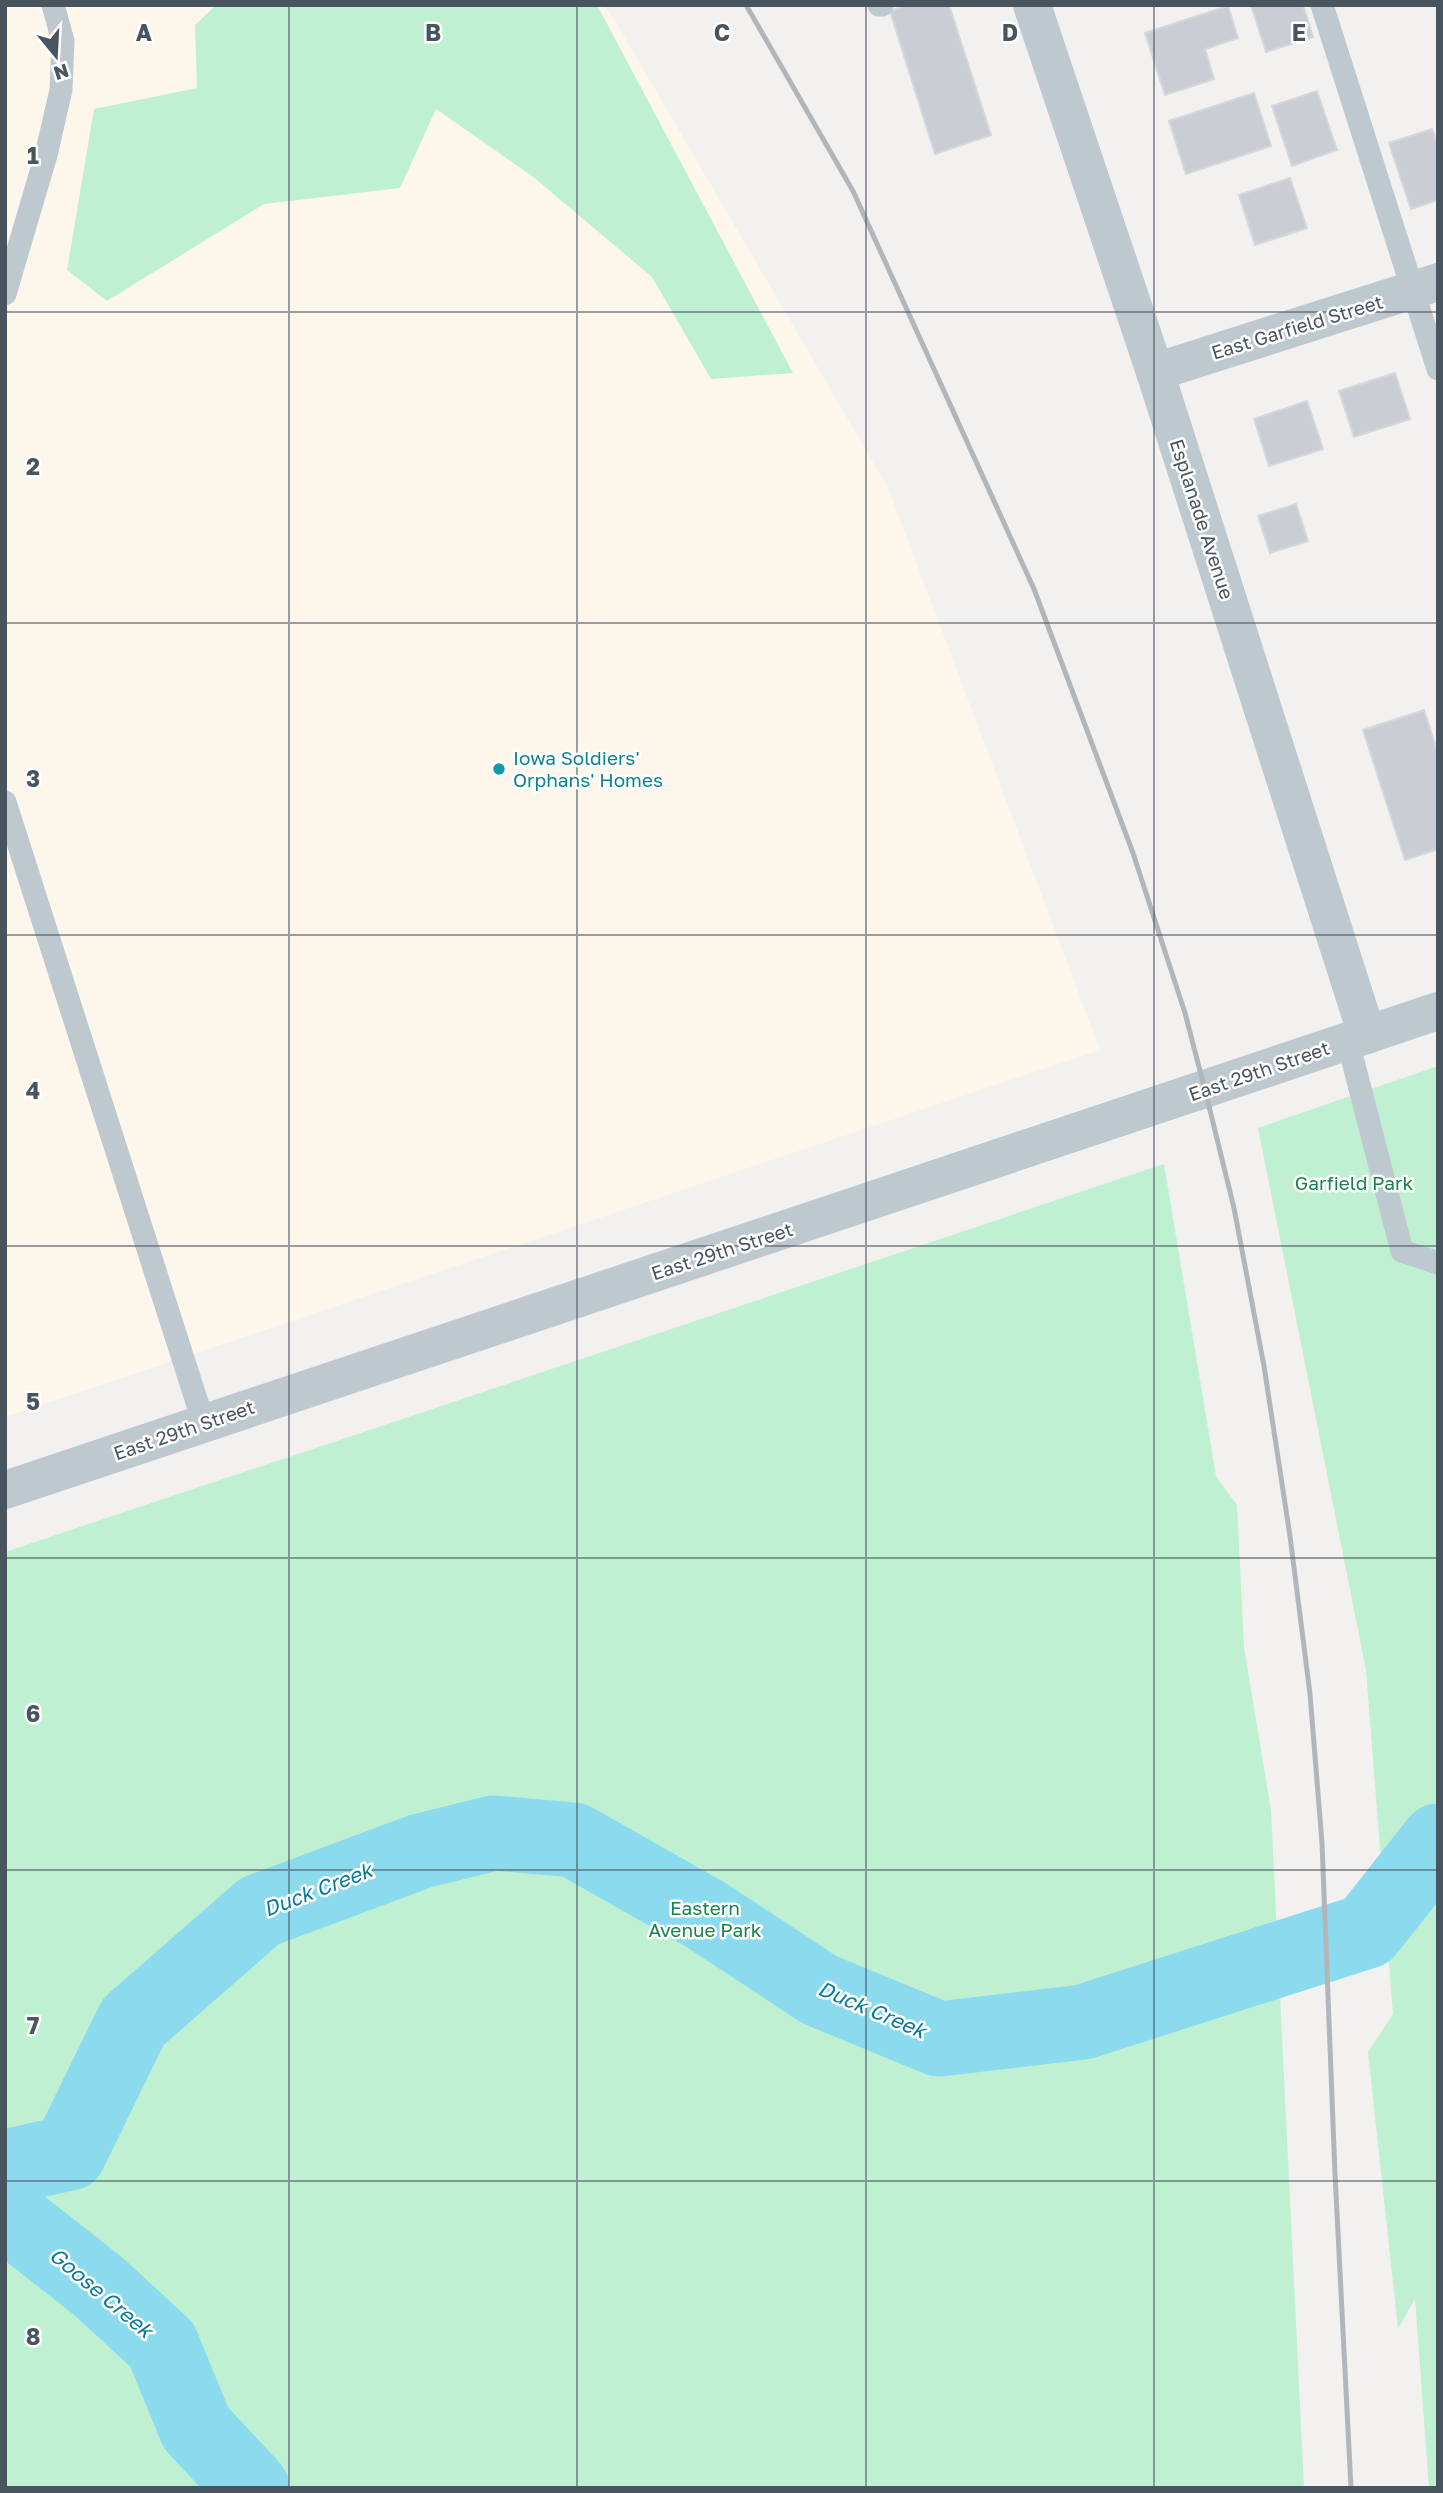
<svg xmlns="http://www.w3.org/2000/svg" width="1443" height="2493" viewBox="0 0 1443 2493" font-family="'Golos Text',sans-serif">
  <rect width="100%" height="100%" fill="#f3f0f0"/>
  <path fill="#fdf7eb" d="M5 5H603L615 21 888 488 1100 1050 5 1417Z"/>
  <g fill="#bff0d2">
    <path d="M216 5H597L793 373 711 379 652 277 532 176 436 109 400 188 264 204 107 301 67 270 94 109 197 88 195 25Z"/>
    <path d="M1438 1066V2488H1429L1415 2299 1398 2329 1368 2052 1393 2014 1366 1670 1258 1128Z"/>
    <path d="M1164 1164 1216 1476 1237 1505 1244 1647 1271 1810 1304 2488H5V1552Z"/>
  </g>
  <g fill="none" stroke-linecap="round" stroke-linejoin="round">
    <g stroke="#8bdaee" stroke-width="75">
      <path d="M5 2167 69 2153 133 2022 260 1911 421 1851 494 1833 574 1840 706 1915 820 1990 939 2039 1083 2022 1367 1931 1438 1841"/>
      <path d="M5 2213 98 2286 162 2345 196 2428 252 2488"/>
    </g>
  </g>
  <g fill="#cacdd3" stroke="#d4d7dc" stroke-width="2">
    <path d="M908 5H949L991 135 935 154 890 11Z"/>
    <path d="M1251 5H1303L1313 37 1266 52Z"/>
    <path d="M1228 6 1238 38 1205 49 1214 79 1165 95 1145 33Z"/>
    <path d="M1317 91 1337 150 1292 166 1272 106Z"/>
    <path d="M1254 93 1271 146 1186 174 1169 121Z"/>
    <path d="M1432 129 1438 146V200L1411 209 1389 143Z"/>
    <path d="M1290 178 1307 228 1255 245 1239 195Z"/>
    <path d="M1395 373 1410 419 1354 437 1339 391Z"/>
    <path d="M1307 401 1323 449 1269 466 1254 419Z"/>
    <path d="M1296 504 1308 541 1270 553 1258 516Z"/>
    <path d="M1424 710 1438 753V849L1405 860 1363 730Z"/>
  </g>
  <g fill="none" stroke-linecap="round" stroke-linejoin="round">
    <g stroke="#bec8cf" stroke-width="23">
      <path d="M879 5H882"/>
      <path d="M1322 5 1438 369"/>
      <path d="M5 294 46 155 61 90 63 41 53 5"/>
      <path d="M5 802 204 1424"/>
      <path d="M1348 1042 1402 1251 1438 1263"/>
    </g>
    <g stroke="#bec8cf" stroke-width="38">
      <path d="M1032 5 1155 372 1367 1035"/>
      <path d="M1155 372 1438 282"/>
    </g>
    <path stroke="#bec8cf" stroke-width="38" d="M5 1490 1438 1011"/>
    <path stroke="#b2b6bb" stroke-width="5" d="M746 5 853 191 1034 589 1133 853 1185 1013 1205 1090 1234 1208 1264 1366 1290 1536 1310 1694 1322 1843 1335 2174 1351 2488"/>
  </g>
  <path fill="none" stroke="#48545e" stroke-width="2" stroke-opacity="0.55" d="M289 5V2488M577 5V2488M866 5V2488M1154 5V2488M5 312H1438M5 623H1438M5 935H1438M5 1246H1438M5 1558H1438M5 1870H1438M5 2181H1438"/>
  <circle fill="#0f9aa8" stroke="#fff" stroke-width="2.5" cx="499" cy="769" r="7"/>
  <g text-anchor="middle" stroke-width="5" stroke-linejoin="round" paint-order="stroke">
    <g font-size="19" fill="#48545e" stroke="#fff">
      <text transform="translate(1297 327) rotate(-17)" y="7">East Garfield Street</text>
      <text transform="translate(1202 519) rotate(72)" y="7">Esplanade Avenue</text>
      <text transform="translate(1259 1071) rotate(-19)" y="7">East 29th Street</text>
      <text transform="translate(722 1251) rotate(-18)" y="7">East 29th Street</text>
      <text transform="translate(184 1430) rotate(-19)" y="7">East 29th Street</text>
    </g>
    <g font-size="19" fill="#0d838f" stroke="#fff" text-anchor="start">
      <text x="513" y="765">Iowa Soldiers'<tspan x="513" dy="22">Orphans' Homes</tspan></text>
    </g>
    <g font-size="19" fill="#16834b" stroke="#fff">
      <text x="1354" y="1190">Garfield Park</text>
      <text x="705" y="1915">Eastern<tspan x="705" dy="22">Avenue Park</tspan></text>
    </g>
    <g font-size="21" font-style="italic" fill="#0b7b98" stroke="#fff">
      <text transform="translate(318 1890) rotate(-21)" y="7">Duck Creek</text>
      <text transform="translate(872 2010) rotate(23)" y="7">Duck Creek</text>
      <text transform="translate(101 2293) rotate(40)" y="7">Goose Creek</text>
    </g>
  </g>
  <g font-size="23" text-anchor="middle" font-weight="bold" fill="#48545e" stroke="#fff" stroke-width="5" stroke-linejoin="round" paint-order="stroke">
    <text x="144" y="41">A</text>
    <text x="433" y="41">B</text>
    <text x="722" y="41">C</text>
    <text x="1010" y="41">D</text>
    <text x="1299" y="41">E</text>
    <text x="33" y="164">1</text>
    <text x="33" y="475">2</text>
    <text x="33" y="787">3</text>
    <text x="33" y="1099">4</text>
    <text x="33" y="1410">5</text>
    <text x="33" y="1722">6</text>
    <text x="33" y="2034">7</text>
    <text x="33" y="2345">8</text>
  </g>
  <rect width="1443" height="2493" fill="none" stroke="#48545e" stroke-width="14"/>
  <g transform="translate(56 56) rotate(162)" stroke="#ffffff" stroke-width="5" paint-order="stroke">
  <path d="M0-5L12 26L0 18L-12 26Z" fill="#48545e"/>
  <text y="-10" font-size="19" font-weight="bold" text-anchor="middle" fill="#48545e">N</text>
  </g>
</svg>
